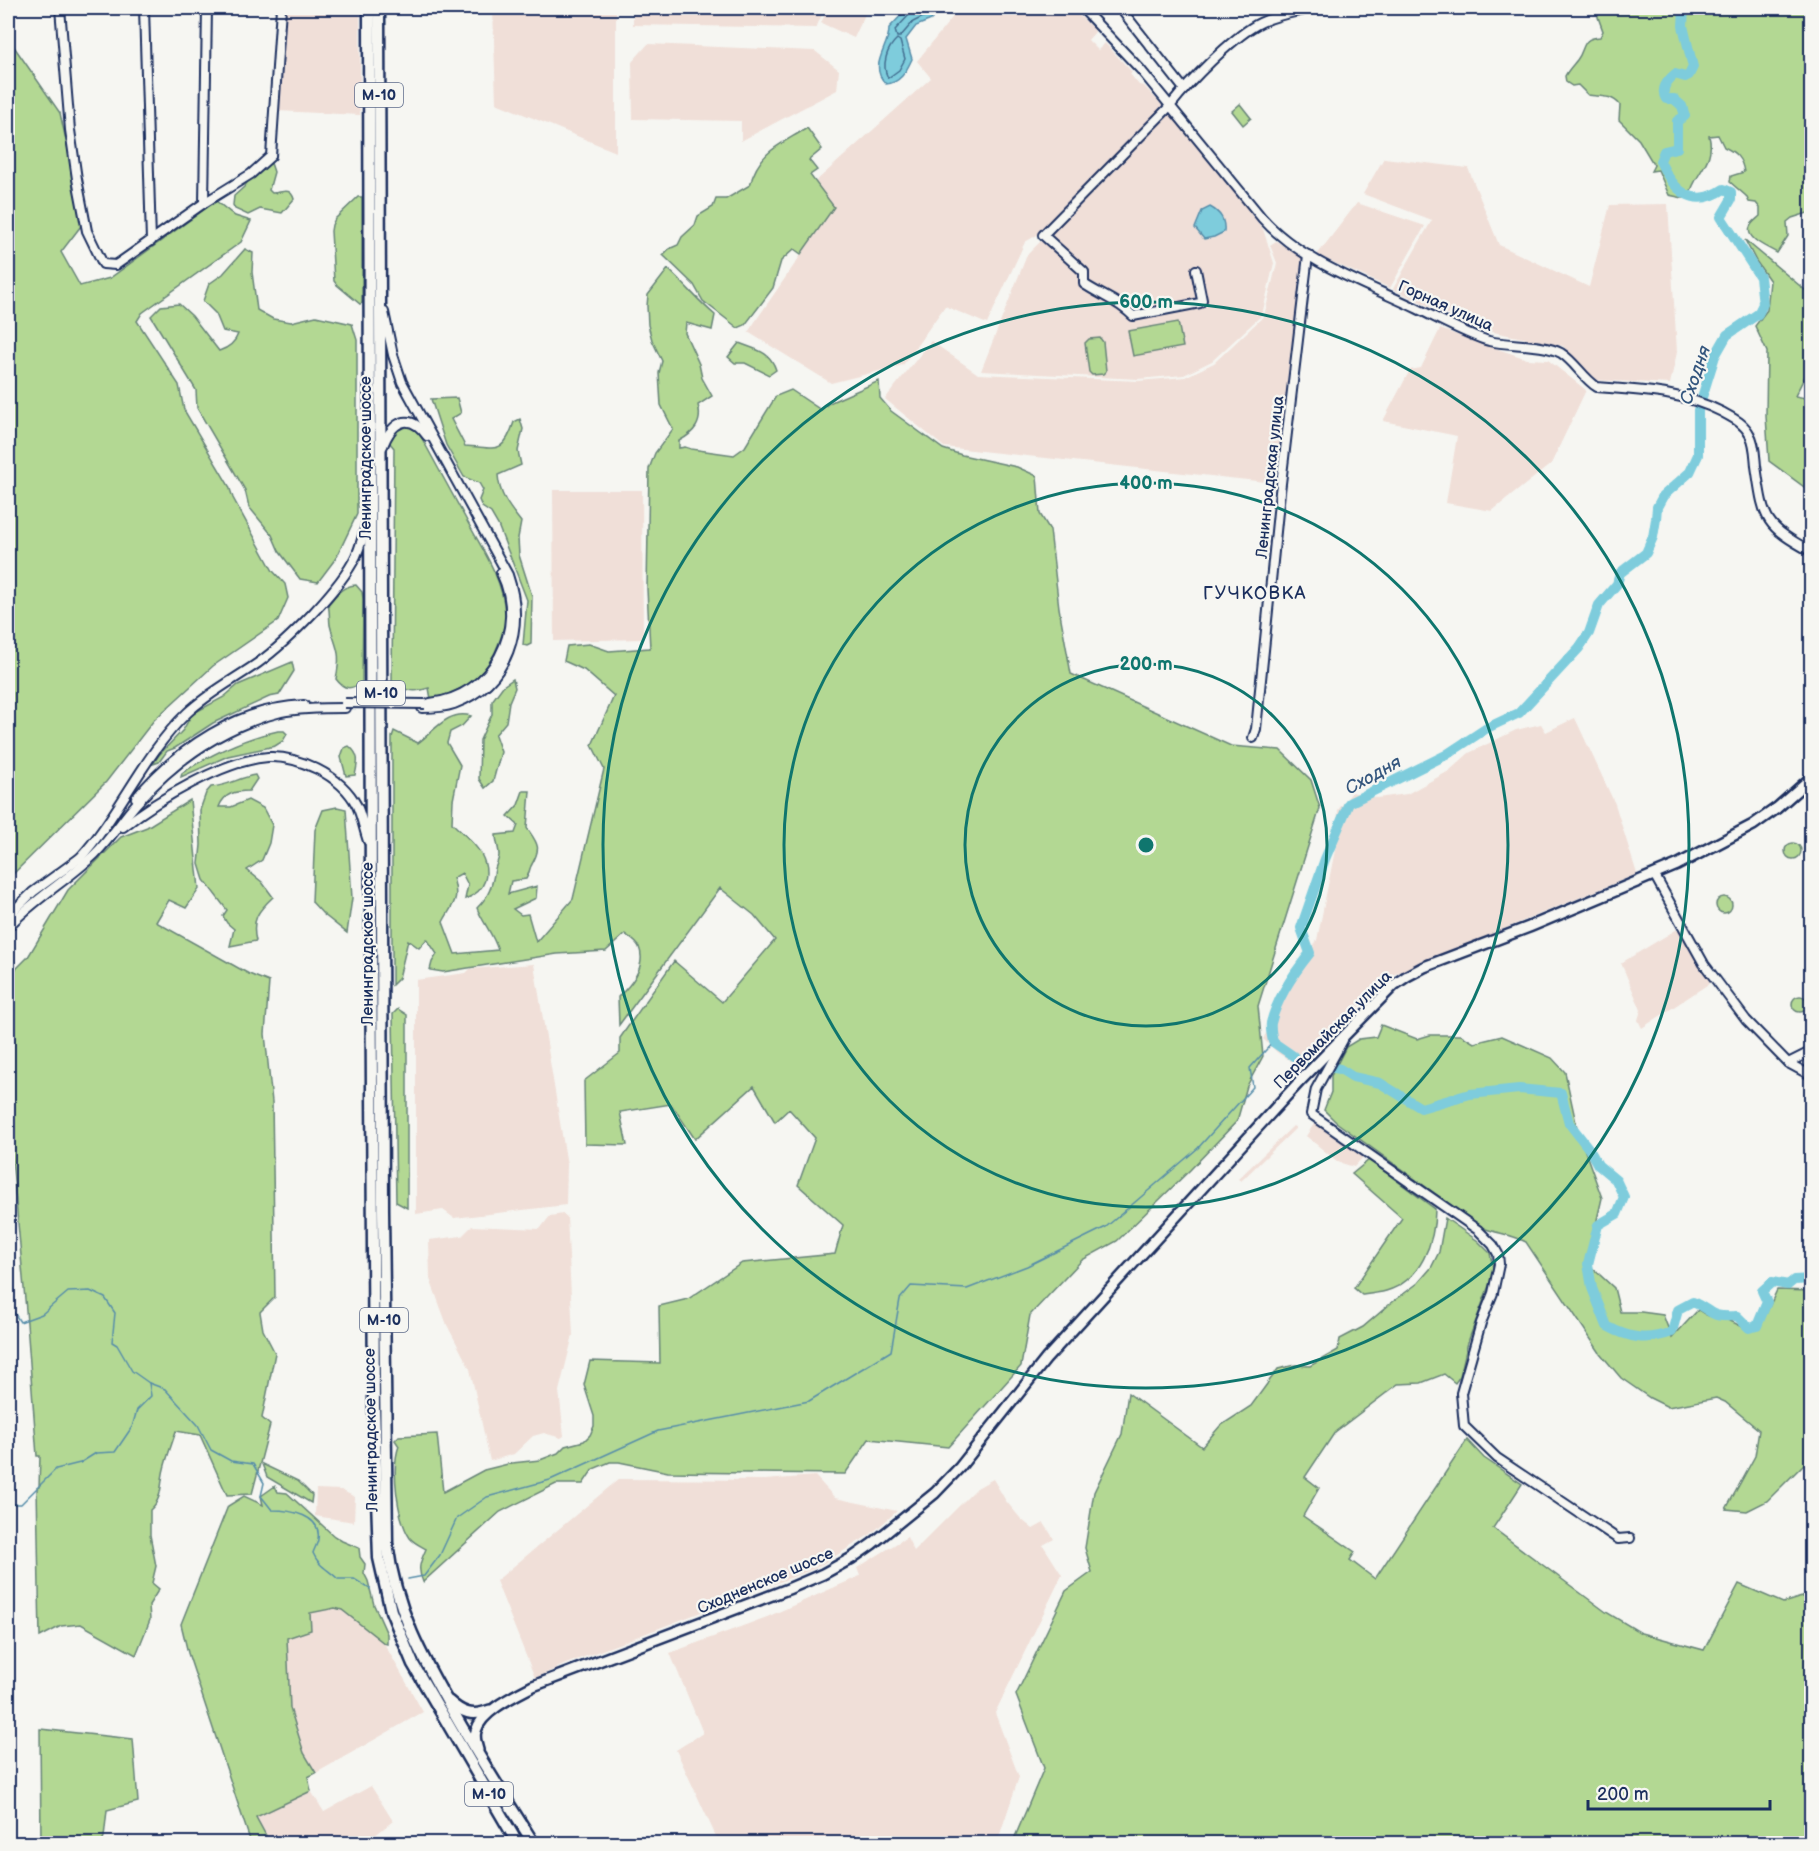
<svg xmlns="http://www.w3.org/2000/svg" width="1819" height="1851" viewBox="0 0 1819 1851" font-family="'Balsamiq Sans',sans-serif">
  <rect width="100%" height="100%" fill="#f6f6f2"/>
  <filter id="ink" filterUnits="userSpaceOnUse"><feTurbulence type="fractalNoise" baseFrequency=".0167" numOctaves="2"/><feDisplacementMap in="SourceGraphic" scale="12" xChannelSelector="R" yChannelSelector="G"/><feConvolveMatrix kernelMatrix="1 2 1 2 8 2 1 2 1" color-interpolation-filters="sRGB"/></filter>
  <g filter="url(#ink)">
    <g fill="#f0dfd8">
      <path d="M283 8H360V115L277 111Z"/>
      <path d="M493 8H616V152L496 103Z"/>
      <path d="M633 8H825L816 28 633 25Z"/>
      <path d="M828 8H868L854 38 821 23Z"/>
      <path d="M960 8H1071L1094 29 1095 32 1088 40 1098 50 1105 43 1132 72 1130 74 1139 85 1144 86 1163 106 1039 234 1025 242 987 324 945 306 903 365 831 383 748 332 834 207 815 182 931 78 917 61Z"/>
      <path d="M648 44 815 51 839 70 837 90 741 141V121L633 119 632 62Z"/>
      <path d="M1170 111 1263 229 1274 263 1262 315 1212 361 1184 375 1138 379 981 371 1027 255Z"/>
      <path d="M1384 158 1468 168 1499 245 1589 287 1610 205 1668 204 1677 352 1670 384 1595 380 1563 346 1478 329 1393 289 1432 220 1363 194Z"/>
      <path d="M1357 203 1425 226 1390 288 1317 255Z"/>
      <path d="M1276 241 1302 258 1275 483 944 447 885 399 931 341 978 374 1138 381 1185 377 1214 363 1264 316 1277 263 1270 245Z"/>
      <path d="M1440 329 1527 359 1548 360 1586 390 1551 464 1492 511 1446 503 1457 436 1383 421 1410 370 1421 368Z"/>
      <path d="M553 490H642L643 639 554 641Z"/>
      <path d="M1575 718 1615 804 1637 874 1385 978 1304 1069 1278 1053 1263 1039 1317 940 1336 845 1338 810 1352 792 1377 798 1407 794 1449 771 1469 753 1516 730 1541 724 1546 732Z"/>
      <path d="M1679 928 1713 981 1642 1028 1638 1020 1641 1010 1621 963Z"/>
      <path d="M534 964 567 1165 566 1205 454 1218 443 1210 416 1214V980L466 973 470 969Z"/>
      <path d="M1316 1121 1364 1156 1354 1167 1338 1162 1306 1136Z"/>
      <path d="M1293 1126 1296 1128 1241 1181 1238 1179Z"/>
      <path d="M563 1214 567 1217 573 1335 559 1391 564 1436 561 1438 544 1433 533 1436 514 1454 490 1461 470 1369 447 1325 430 1279 429 1240 462 1236 472 1226 540 1229 550 1216Z"/>
      <path d="M815 1476 835 1498 897 1511 871 1534 816 1568 566 1664 535 1678 496 1581 619 1479 765 1480Z"/>
      <path d="M993 1479 1006 1501 1021 1519 1033 1529 1044 1523 1054 1539 1043 1545 1062 1575 995 1713 1019 1777 997 1843H719L676 1750 703 1733 670 1653 767 1617 860 1576 857 1568 907 1537 914 1551 977 1488Z"/>
      <path d="M316 1489 341 1490 355 1497 354 1522 315 1516Z"/>
      <path d="M335 1608 342 1610 357 1621 384 1643 423 1712 316 1773 304 1753 290 1708 287 1638 311 1630 309 1613Z"/>
      <path d="M371 1786 393 1821 374 1836 378 1843 270 1844 256 1817 311 1791 324 1812Z"/>
    </g>
    <g fill="#b3d893" stroke="#678478" stroke-width="1.5">
      <path d="M1598 8H1811V212L1792 218 1787 222 1788 236 1777 253C1769 248 1745 239 1750 227 1751 223 1757 219 1760 216V208L1756 203 1749 202 1746 196 1730 182 1731 176 1744 172C1742 158 1735 152 1724 147L1718 135 1709 136C1716 162 1694 173 1689 197L1683 198 1669 195 1658 170 1651 171 1654 165 1639 140 1619 120 1620 105C1611 94 1600 97 1588 95L1578 85 1572 86 1566 82 1565 76C1568 70 1573 65 1577 60 1586 49 1580 38 1600 37L1603 31 1598 17Z"/>
      <path d="M8 38 60 113 84 222 61 252 80 286 110 278 216 201 235 216 251 221 241 242 142 313 137 321 179 385 184 410 229 486 233 498 273 571 285 584 288 598 278 621 213 666 154 720 106 782 8 879Z"/>
      <path d="M1240 104 1251 118 1243 125 1232 111Z"/>
      <path d="M807 128 822 149 809 160 817 170 810 175 834 207 801 254 794 249 781 261 773 288 745 325 738 328 703 301 694 285 663 255 669 249 678 245 682 237 695 225 698 216 713 207 716 199H726L750 185C759 151 780 145 807 128Z"/>
      <path d="M271 163 274 172 269 190 272 193C282 193 290 186 294 199L282 213 260 209 248 215 235 209 233 205 234 196 244 187 252 176Z"/>
      <path d="M358 197H362V303L360 304 337 285 334 281 331 231 332 225 335 219Z"/>
      <path d="M1745 240 1811 295V364L1795 396 1811 399V492L1769 461 1766 416 1767 352 1755 326 1767 310 1770 281 1756 261Z"/>
      <path d="M245 249 253 253 252 272 257 310 273 319 291 322 316 316 352 324 357 340V514L336 558 318 582 300 579 279 551 272 535 249 507 245 490 197 408 196 390 151 316 161 306 179 304 192 316 219 351C228 348 235 343 238 334L223 331 216 314 203 301 209 284 223 274Z"/>
      <path d="M668 269C685 284 698 301 715 315L712 330 686 323 685 333 699 364 702 378 712 396 698 405C703 423 694 433 679 441V448L685 447 691 449 734 455 745 447 776 396 791 390 821 410 829 403 879 381 880 398 891 411 943 449 962 455 1017 467 1037 476 1040 514 1050 530 1059 608 1071 674 1231 746 1280 750 1311 780 1320 808 1258 1006 1263 1056 1247 1086 1237 1121 1190 1170 1117 1241 1082 1260 1030 1315 1021 1366 948 1447 869 1439 845 1474 668 1472 619 1462H610L593 1469 583 1484H556L500 1512 423 1582C417 1569 420 1562 426 1549 421 1546 414 1543 410 1538 397 1519 391 1467 399 1446L395 1440 399 1436 437 1434 443 1492 484 1470 512 1463 540 1460 558 1453 565 1446 584 1441 590 1435 594 1426V1416L584 1385 590 1361 660 1363 659 1306 688 1299 742 1263 835 1254 843 1225 798 1185 815 1138 789 1109 775 1122 754 1086 695 1139 671 1104 620 1112 627 1145 585 1144 584 1081 620 1053V1038L674 961 722 1002 775 940 754 915 720 888 619 1025 618 997C631 985 647 966 639 947 637 942 630 938 625 934L606 951 557 954 443 972 430 970 432 962 437 954 427 939 419 948 408 940 399 978 392 985V737L394 731 418 743C434 731 449 709 471 716L462 726 450 732 447 743 460 765 453 800 452 823C461 832 475 843 481 854 491 873 486 892 465 899L468 885 462 873 453 878C460 901 453 903 443 922L455 954 498 950C493 934 483 923 477 908 490 895 492 886 495 869 496 865 499 859 499 855 499 848 496 842 496 835L515 833 518 825 508 816 518 805 523 791H530L527 828C538 844 542 847 531 866 529 870 529 875 526 879L511 881 508 894 537 886 536 898 513 909 521 915 528 914 536 942 573 899 604 769 592 745 614 696 584 670 564 661 567 646 589 644 609 651 650 648 647 589 649 469 655 453 673 429 661 405 659 373 662 361 652 340 648 325 647 306 648 295Z"/>
      <path d="M1178 322 1183 347 1133 356 1128 331Z"/>
      <path d="M1100 338 1103 342 1106 371 1103 374 1092 375 1089 372 1085 343 1089 339Z"/>
      <path d="M739 343C756 350 770 351 776 370L769 375 745 363H735L728 357Z"/>
      <path d="M457 398 461 413 451 419 465 446C494 447 503 457 514 422L520 419 523 429 518 451 521 465 498 475C499 494 509 507 521 522L518 538 519 555 532 596 531 644 527 646 523 645 527 600 498 525 491 513 482 507 479 500 483 490 479 483 464 477 446 445 431 399Z"/>
      <path d="M403 425 410 427 419 433C435 462 451 492 467 521 483 550 503 579 505 613 506 621 503 632 500 640 488 675 467 690 431 699L429 688C414 693 405 691 392 682L394 448 389 442 391 434Z"/>
      <path d="M356 585 362 592 363 599 362 682C351 690 344 690 336 679 342 650 336 650 330 625 329 618 330 611 328 605 337 594 342 586 356 585Z"/>
      <path d="M292 662 294 671 279 695 269 697 213 723 175 748 167 751 159 762 153 764 159 755 183 730 192 714 224 697 238 685Z"/>
      <path d="M513 679 515 688 509 702 506 722 495 735 501 752 493 781 485 788 479 779 480 740 492 714V701L503 686Z"/>
      <path d="M278 731H284L287 734 283 741 275 746 228 756 181 777 182 773C211 754 244 738 278 731Z"/>
      <path d="M349 746C360 755 358 762 355 775L346 776 341 757 344 748Z"/>
      <path d="M255 775 257 779 249 791C236 791 224 793 219 807H231L248 800 263 808 272 825 269 843 262 860 247 870 262 882 273 897C258 911 251 919 256 941L230 946 234 929 227 923 223 916 227 910 204 880 199 864 201 845 200 810 206 793 211 787C228 786 238 778 255 775Z"/>
      <path d="M190 800 199 889 186 908 169 900 156 922 249 974 269 982 265 1034 272 1102 275 1297 260 1312 263 1330 275 1353 262 1418 270 1425 252 1494 227 1495 200 1435 176 1431C172 1444 167 1456 164 1469 160 1484 163 1499 150 1510V1535L156 1566 152 1583 159 1589 149 1605 150 1620 136 1655 81 1624 61 1626 40 1637 37 1488 39 1487 40 1456H37L26 1310 8 1115V977L28 957 68 890 121 837 147 827Z"/>
      <path d="M337 807 346 809 352 898 347 933 323 914 312 902 315 830 323 810Z"/>
      <circle cx="1793" cy="851" r="8"/>
      <circle cx="1724" cy="905" r="8"/>
      <circle cx="1800" cy="1004" r="8"/>
      <path d="M398 1009 407 1015V1208L396 1202 393 1014Z"/>
      <path d="M1381 1025 1417 1039 1430 1035H1461L1474 1043 1502 1036 1552 1058 1565 1072 1578 1132 1602 1198 1587 1263 1614 1288 1620 1312H1641L1663 1315 1672 1338 1698 1310C1713 1320 1712 1316 1727 1320 1741 1324 1742 1332 1760 1327L1777 1290 1811 1291V1468L1805 1463 1767 1501 1747 1511 1726 1509 1755 1456 1759 1430 1725 1402 1716 1398 1668 1407 1650 1398 1621 1378 1600 1353 1526 1242C1510 1234 1499 1234 1483 1228L1336 1122 1324 1110 1331 1092V1076L1346 1047 1359 1039 1376 1037Z"/>
      <path d="M1369 1160 1435 1209C1435 1242 1421 1281 1386 1291 1379 1293 1370 1294 1362 1295L1354 1288 1402 1218 1352 1174Z"/>
      <path d="M1445 1218 1478 1241 1490 1253 1494 1272 1468 1342 1460 1376 1455 1383 1444 1374 1421 1383 1398 1384 1335 1432 1305 1477 1319 1488 1303 1516 1355 1552 1350 1560 1375 1579 1467 1440 1484 1458 1522 1484 1493 1528 1606 1612 1641 1633 1704 1650 1739 1584 1783 1603 1805 1596 1811 1584V1843L1012 1844 1044 1768 1016 1695 1066 1591 1092 1572 1085 1548 1094 1492 1122 1434 1128 1393 1202 1447 1220 1426 1251 1406 1278 1369 1295 1365 1310 1366 1338 1350 1340 1339 1363 1327 1390 1304 1418 1283 1431 1268 1439 1252Z"/>
      <path d="M262 1464 298 1481 312 1495 311 1503 267 1477Z"/>
      <path d="M275 1486 278 1492 287 1493 334 1536 342 1541 359 1548 360 1557 365 1564 364 1573 368 1581 374 1605 387 1634V1644L384 1643 342 1610 335 1608 310 1613 311 1630 287 1638 290 1708 304 1753 316 1773 308 1777 311 1791 256 1817 270 1843H251L188 1653 181 1624 228 1506 244 1496 263 1505 261 1496Z"/>
      <path d="M40 1729 133 1739 138 1802 107 1810 104 1837 101 1843H41Z"/>
    </g>
    <g fill="#7eccdc" stroke="#568daa" stroke-width="1.5">
      <path d="M908 8H942L931 20 916 26 906 39 912 59C906 72 900 83 886 84 867 65 890 47 889 28Z"/>
      <path d="M1210 207C1221 213 1225 220 1224 232L1214 237 1204 239 1195 228 1202 211Z"/>
    </g>
    <g fill="none" stroke-linecap="round" stroke-linejoin="round">
      <g stroke="#436e90" stroke-width="1.5">
        <path d="M912 8 911 13 895 30 897 37H900L913 22 927 15 934 8"/>
        <path d="M897 39 900 41 905 59 899 70 888 78C881 65 887 48 897 39Z"/>
      </g>
      <g stroke="#568daa" stroke-width="1.5">
        <path d="M8 1312 13 1311 20 1322 42 1314 68 1292 90 1291 105 1298 115 1313 112 1342 117 1345 132 1371 149 1383 165 1389 198 1425 211 1450 231 1461 253 1464 264 1483 261 1496 272 1510C290 1510 322 1515 318 1539 318 1543 314 1549 313 1553 319 1567 328 1569 338 1579H354L370 1589"/>
        <path d="M12 1504H21L56 1469 80 1463 96 1453 115 1452 132 1427 137 1410 151 1396 149 1383"/>
        <path d="M408 1579 424 1576 440 1555 457 1518 487 1497 550 1480 658 1431 809 1401 891 1351 900 1299 911 1286 967 1289 1027 1266 1106 1227 1198 1148 1253 1087 1250 1068 1273 1042"/>
      </g>
      <path stroke="#7eccdc" stroke-width="10" d="M1684 8 1683 26 1693 67 1689 75 1685 77 1675 74C1667 81 1660 89 1666 99H1674L1682 106 1685 116 1677 121V148L1664 151 1660 161C1673 190 1693 210 1724 189L1731 192V200L1721 217 1760 277 1763 304 1758 314 1727 335 1715 356 1698 410V455L1690 472 1663 496 1657 507 1656 519 1653 537 1646 553 1620 573 1617 584 1599 605 1589 633 1579 648 1519 713 1487 728 1446 755 1349 803 1325 859 1301 928 1310 953C1294 973 1277 998 1271 1023 1270 1029 1272 1036 1273 1042L1302 1062 1340 1069 1353 1077 1380 1083 1421 1108 1470 1094 1519 1089 1561 1093 1569 1123 1589 1149 1598 1165 1616 1180 1624 1197 1617 1214 1598 1225 1588 1264 1592 1288 1607 1326C1630 1339 1647 1341 1672 1332L1678 1310 1693 1302C1715 1312 1709 1318 1737 1316L1749 1328 1757 1326 1767 1302 1762 1291 1772 1282 1788 1285 1794 1280 1812 1279"/>
      <g stroke="#1b2f5e" stroke-width="12">
        <g id="minor">
          <path d="M60 8 70 130 77 179 87 231 103 264 116 265 204 203 207 8"/>
          <path d="M144 8 151 241"/>
          <path d="M1082 8 1140 69 1262 218C1301 262 1366 284 1418 309 1439 319 1468 335 1489 341 1510 346 1542 343 1561 353 1575 362 1583 378 1597 387 1641 390 1683 392 1722 412 1733 418 1744 423 1750 435 1755 443 1755 456 1756 466 1764 520 1763 525 1812 552"/>
          <path d="M1120 8 1184 89"/>
          <path d="M204 203 251 174 271 156 281 8"/>
          <path d="M1196 270 1202 300 1200 303 1133 316C1119 301 1100 295 1084 284V272L1043 235 1171 105C1190 81 1230 40 1256 25 1274 15 1296 12 1315 8"/>
          <path d="M384 312 393 355 402 382 508 575C526 628 509 683 454 704 443 708 432 708 422 708"/>
          <path d="M383 446C392 422 409 411 427 436"/>
          <path d="M430 703C493 697 528 628 501 573"/>
          <path d="M1253 738 1256 729 1280 492 1308 255"/>
          <path d="M136 798C178 748 238 708 304 705"/>
          <path d="M123 827C157 800 224 760 268 757 285 756 301 761 317 769 333 777 349 790 357 806 362 817 364 830 368 841"/>
          <path d="M79 859C120 815 143 755 187 713 208 693 235 679 258 663 287 642 341 588 356 556 361 545 364 533 367 521"/>
          <path d="M1655 876 1704 964 1746 1020 1788 1063 1812 1076"/>
          <path d="M8 916 33 892 81 857"/>
          <path d="M8 927C34 899 68 880 95 854 111 838 122 820 136 804 175 760 223 726 281 712 302 708 324 708 345 708"/>
          <path d="M1343 1040 1316 1089 1311 1114 1478 1230 1493 1245 1498 1254 1499 1264 1493 1293 1481 1323 1461 1393 1464 1426 1497 1458 1618 1539 1630 1538"/>
          <path d="M1788 1063 1812 1051"/>
        </g>
      </g>
      <g stroke="#1b2f5e" stroke-width="14">
        <g id="major">
          <path d="M449 1701C462 1713 472 1717 490 1710"/>
          <path d="M478 1750C476 1743 474 1737 476 1731 481 1711 516 1695 533 1686L788 1589 823 1574 852 1558 872 1544 935 1493 960 1467 1046 1359 1300 1081 1394 985 1407 976 1424 967 1529 927 1677 865 1753 825 1777 808 1812 777"/>
        </g>
      </g>
      <g stroke="#1b2f5e" stroke-width="15">
        <g id="highway">
          <path d="M369 8 371 929 374 1407 379 1558 391 1611 413 1664 518 1844"/>
          <path d="M379 8 383 1210 387 1543C395 1609 422 1658 455 1715 480 1759 507 1801 534 1844"/>
        </g>
      </g>
      <use href="#minor" stroke="#f6f6f2" stroke-width="8"/>
      <use href="#major" stroke="#f6f6f2" stroke-width="9"/>
      <use href="#highway" stroke="#f6f6f2" stroke-width="10"/>
      <g stroke="#1b2f5e" stroke-width="12" stroke-linecap="butt">
        <path id="minor-bridge" d="M345 703 425 704"/>
      </g>
      <use href="#minor-bridge" stroke="#f6f6f2" stroke-width="8"/>
    </g>
  </g>
  <g fill="none" stroke="#0f766e" stroke-width="3">
    <circle cx="1146" cy="845" r="181"/>
    <circle cx="1146" cy="845" r="362"/>
    <circle cx="1146" cy="845" r="543"/>
  </g>
  <g text-anchor="middle" stroke-width="4.5" stroke-linejoin="round" paint-order="stroke">
    <g fill="#f6f6f2" stroke="#5d6b8a" stroke-width="1.5">
      <rect x="355" y="83" width="48" height="24" rx="4.5"/>
      <rect x="357" y="681" width="48" height="24" rx="4.5"/>
      <rect x="360" y="1308" width="48" height="24" rx="4.5"/>
      <rect x="465" y="1782" width="48" height="24" rx="4.5"/>
    </g>
    <g font-size="15" font-weight="bold" fill="#1b2f5e">
      <text x="379" y="100">М-10</text>
      <text x="381" y="698">М-10</text>
      <text x="384" y="1325">М-10</text>
      <text x="489" y="1799">М-10</text>
    </g>
    <g font-size="16" fill="#1b2f5e" stroke="#f6f6f2">
      <text transform="translate(1446 305) rotate(24)" y="6">Горная улица</text>
      <text transform="translate(365 458) rotate(-90)" y="6">Ленинградское шоссе</text>
      <text transform="translate(1269 477) rotate(-84)" y="6">Ленинградская улица</text>
      <text transform="translate(367 944) rotate(-90)" y="6">Ленинградское шоссе</text>
      <text transform="translate(1332 1029) rotate(-45)" y="6">Первомайская улица</text>
      <text transform="translate(370 1430) rotate(-91)" y="6">Ленинградское шоссе</text>
      <text transform="translate(765 1580) rotate(-23)" y="6">Сходненское шоссе</text>
    </g>
    <g font-size="18" font-style="italic" fill="#34567e" stroke="#f6f6f2">
      <text transform="translate(1695 375) rotate(-71)" y="6">Сходня</text>
      <text transform="translate(1373 775) rotate(-29)" y="6">Сходня</text>
    </g>
    <g font-size="18" letter-spacing="1.5" fill="#1b2f5e" stroke="#f6f6f2">
      <text x="1255" y="599">ГУЧКОВКА</text>
    </g>
  </g>
  <circle cx="1146" cy="845" r="9" fill="#0f766e" stroke="#f6f6f2" stroke-width="3"/>
  <g font-size="18" text-anchor="middle" font-weight="bold" fill="#0f766e" stroke="#f6f6f2" stroke-width="4.5" stroke-linejoin="round" paint-order="stroke">
    <text x="1146" y="308">600 m</text>
    <text x="1146" y="489">400 m</text>
    <text x="1146" y="670">200 m</text>
  </g>
  <rect width="1819" height="1851" fill="none" stroke="#f6f6f2" stroke-width="30"/>
  <rect x="15" y="15" width="1789" height="1821" fill="none" stroke="#1b2f5e" stroke-width="2" filter="url(#ink)"/>
  <path d="M1588 1800v9h182v-9" fill="none" stroke="#1b2f5e" stroke-width="3"/>
  <text x="1597" y="1800" font-size="18" fill="#1b2f5e" stroke="#f6f6f2" stroke-width="4.5" paint-order="stroke">200 m</text>
</svg>
